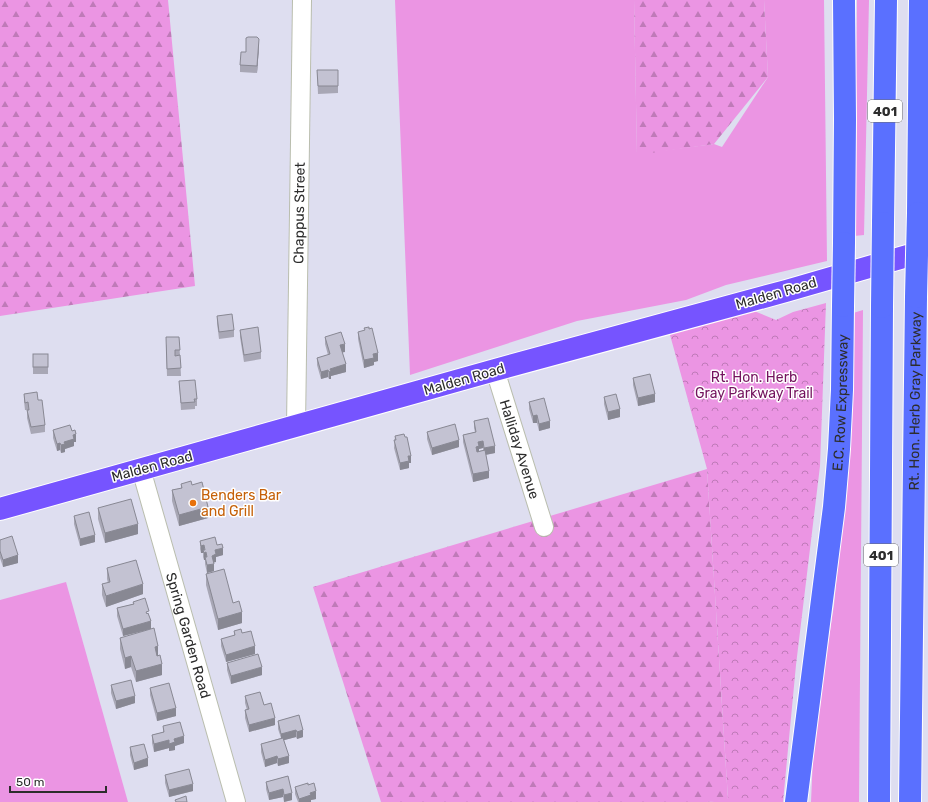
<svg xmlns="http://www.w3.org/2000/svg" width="928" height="802" viewBox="0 0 928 802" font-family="Rubik,sans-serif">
  <defs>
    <pattern id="forest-firs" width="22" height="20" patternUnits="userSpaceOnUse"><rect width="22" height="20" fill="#eb95e3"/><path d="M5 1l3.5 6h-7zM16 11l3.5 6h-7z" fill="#bf7ab8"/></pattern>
    <pattern id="park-crowns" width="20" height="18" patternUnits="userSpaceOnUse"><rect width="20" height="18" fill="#eb95e3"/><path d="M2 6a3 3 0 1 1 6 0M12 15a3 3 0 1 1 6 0" fill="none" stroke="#bf7ab8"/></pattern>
  </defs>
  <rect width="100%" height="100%" fill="#dedef0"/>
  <g fill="#eb95e3">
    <path d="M395 0H634L637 154 714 144 722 147 768 77 764 0H824L827 261 726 285 686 300 577 321 410 375Z"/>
    <path d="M857 0H869L864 235 854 236Z"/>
    <path d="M863 310 859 802H811L814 734 834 605 849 446 850 314Z"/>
    <path d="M66 582 128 802H0V600Z"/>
  </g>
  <g fill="url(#forest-firs)">
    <path d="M0 0H168L195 286 0 316Z"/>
    <path d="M634 0H764L768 77 714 144 637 155Z"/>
    <path d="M707 469 728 800 707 802H381L313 587Z"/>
  </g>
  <path fill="url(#park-crowns)" d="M826 303 820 466 796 665 783 802H707L728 799 707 469 667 324 737 304 776 320 793 312Z"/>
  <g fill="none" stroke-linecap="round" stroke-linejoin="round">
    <g stroke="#babeae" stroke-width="20">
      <g id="minor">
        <path id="s1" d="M495 370 544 527"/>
        <path id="s2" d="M296 426 302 0"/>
        <path id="s3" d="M141 469 236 802"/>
      </g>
    </g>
    <g stroke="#fff" stroke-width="24">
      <path id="major" d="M0 509 495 370 786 291 928 250"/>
    </g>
    <g stroke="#fff" stroke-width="24">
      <g id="highway">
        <path d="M918 213 920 0"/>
        <path d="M883 223 886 0"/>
        <path d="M844 243 845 119 844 0"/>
        <path id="s4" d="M796 802 834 507 839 449 842 390 843 306"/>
        <path d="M879 802 882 307"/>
        <path id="s5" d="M910 802 916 297"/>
      </g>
    </g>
    <use href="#minor" stroke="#fff" stroke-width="18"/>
    <use href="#major" stroke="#7654ff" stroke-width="22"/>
    <use href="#highway" stroke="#5a70ff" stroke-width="22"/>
    <g stroke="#fff" stroke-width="24" stroke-linecap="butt">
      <g id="highway-bridge">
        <path d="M916 297 918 213"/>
        <path d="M843 306 844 243"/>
        <path d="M882 307 883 223"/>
      </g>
    </g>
    <use href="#highway-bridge" stroke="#5a70ff" stroke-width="22"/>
  </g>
  <g fill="#a8a7b5" fill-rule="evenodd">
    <path d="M259 46 257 73 240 72V65L246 52Z"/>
    <path d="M317 70H338V93L318 94Z"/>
    <path d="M217 316 234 330V337L219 339 217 323Z"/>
    <path d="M240 330 261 352V359L244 362 240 337Z"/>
    <path d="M358 332 378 361 374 362V365L364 368 358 339Z"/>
    <path d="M179 337 181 376H167L166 345Z"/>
    <path d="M325 337 345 352H342L346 372 331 376V379H329L328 377 321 379 317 365V358L328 355 325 344Z"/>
    <rect x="33" y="354" width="15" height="20"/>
    <path d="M633 378 655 402 638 406 633 385Z"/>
    <path d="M179 381 197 399V406H195V409L181 410Z"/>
    <path d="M24 394 38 400 45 425V432L31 434 27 418V410H28H25L24 401Z"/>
    <path d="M604 397 620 417 608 420 604 404Z"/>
    <path d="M529 402 550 428 539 431 537 423H533L529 409Z"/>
    <path d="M474 421 495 453 486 455 489 478 473 482 463 442V435L475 432 474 428ZM483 448V450L479 451V449Z"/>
    <path d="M53 430 76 442H74V446L65 449V452L61 453 60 450 57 451 53 438Z"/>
    <path d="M427 432 459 447 432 455 427 439Z"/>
    <path d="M395 436 411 463H409V468L400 470 394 448Z"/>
    <path d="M181 484 192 485 208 518 179 526 172 501V490L181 488Z"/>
    <path d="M98 508 138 534 105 543 98 519Z"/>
    <path d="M74 516 95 542 80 546 74 524Z"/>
    <path d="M0 540 18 563 3 567 0 558Z"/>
    <path d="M200 541 217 545 223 555 216 557V562H213L214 571 207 573 205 564V560H204L203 557V553H201L200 549Z"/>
    <path d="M107 568 143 594 106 607 102 595V584L108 583 107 579Z"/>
    <path d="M206 574 233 603 242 623 218 630 206 585Z"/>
    <path d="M133 602 149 615 151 629 123 636 117 616V608L133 604Z"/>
    <path d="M234 631 242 633 255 654 226 662 221 646V639L234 636Z"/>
    <path d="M120 638 158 655 162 675 136 682 131 667 125 669 120 649Z"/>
    <path d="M227 663 262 675 231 684 227 670Z"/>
    <path d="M111 685 135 703 116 709 111 693Z"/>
    <path d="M150 688 176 716 157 721 150 695Z"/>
    <path d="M245 696 264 705 275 725 249 732 245 718V710H247L245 703Z"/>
    <path d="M299 715 303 737 297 739 296 737 284 740 289 763 278 766 277 763 265 767 261 752V744L281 738 278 729V721Z"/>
    <path d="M163 726 184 743 175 746V750L169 751V748L154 752 152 743V735L163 732Z"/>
    <path d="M130 747 148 766 134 770 130 755Z"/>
    <path d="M165 775 193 791 169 797 165 783Z"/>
    <path d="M288 776 292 800 284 802 283 797 269 800 266 789V782Z"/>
    <path d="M308 785 316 799 311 800V802H298L295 794V787Z"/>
  </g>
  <g fill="#888893">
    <path d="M259 39V46L257 73V66Z"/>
    <path d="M345 344V352L340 353V345Z"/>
    <path d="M378 353V361L374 362V365L364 368V360L373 354Z"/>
    <path d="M346 364V372L331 376V379H329V372L330 369Z"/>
    <path d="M328 370V377L321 379V372Z"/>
    <path d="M655 394V402L638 406V398Z"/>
    <path d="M620 409V417L608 420V412Z"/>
    <path d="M537 415V423H533V416Z"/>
    <path d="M550 421V428L539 431V424Z"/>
    <path d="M76 434V442H74V446L65 449V452L61 453V445L64 442 73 435Z"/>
    <path d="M459 440V447L432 455V448Z"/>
    <path d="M483 441V448L479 449V453L476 454V447L478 442Z"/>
    <path d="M60 443V450L57 451V444Z"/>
    <path d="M495 446V453L484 455V448Z"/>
    <path d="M408 456H411V463H409V468L400 470V463Z"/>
    <path d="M489 471V478L473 482V474Z"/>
    <path d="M208 507V518L179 526V515Z"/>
    <path d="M138 524V534L105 543V533Z"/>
    <path d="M95 535V542L80 546V539Z"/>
    <path d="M204 545V553L203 550V553H201V546Z"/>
    <path d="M223 548V555L216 557V562L212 563V556L215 550Z"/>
    <path d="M206 552V560L205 557V560H204V553Z"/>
    <path d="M18 555V563L3 567V560Z"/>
    <path d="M214 564V571L207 573V565Z"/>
    <path d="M143 584V594L106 607V596Z"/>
    <path d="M242 612V623L218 630V619Z"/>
    <path d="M151 621V629L123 636V629Z"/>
    <path d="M158 646V657L155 658V647Z"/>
    <path d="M255 646V654L226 662V655Z"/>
    <path d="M131 656V667L125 669V658Z"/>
    <path d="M162 664V675L136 682V671Z"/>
    <path d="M262 667V675L231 684V676Z"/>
    <path d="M135 696V703L116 709V701Z"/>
    <path d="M176 708V716L157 721V713Z"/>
    <path d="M275 718V725L249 732V725Z"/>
    <path d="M296 730V737L281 741V734Z"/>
    <path d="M303 730V737L297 739V732Z"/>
    <path d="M184 736V743L175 746V750L169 751V744L174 739Z"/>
    <path d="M169 740V748L154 752V744Z"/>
    <path d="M277 756V763L265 767V760Z"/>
    <path d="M289 756V763L278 766V759Z"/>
    <path d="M148 758V766L134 770V763Z"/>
    <path d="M193 784V791L169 797V790Z"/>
    <path d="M283 789V797L269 800V793Z"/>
    <path d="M316 791V799L311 800V802H299V799L310 793Z"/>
    <path d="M292 793V800L284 802V795Z"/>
  </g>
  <g fill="#c3c2d2" stroke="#888893">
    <path d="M248 37H257L259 39 257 66 240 65 241 52H246V38Z"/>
    <path d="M317 70H338V86H318Z"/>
    <path d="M232 314 234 330 219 332 217 316Z"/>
    <path d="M258 327 261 352 244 355 240 330Z"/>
    <path d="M369 327V329L372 328 378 353 373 354 374 358 364 360 358 332 365 330 364 328Z"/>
    <path d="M341 332 345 344 340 345 346 364 330 369 331 371 329 372 328 370 321 372 317 358 330 354 325 337Z"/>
    <path d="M166 337H179L180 350H175V356L180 355 181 368 167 369Z"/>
    <rect x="33" y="354" width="15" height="13"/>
    <path d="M650 374 655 394 638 398 633 378Z"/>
    <path d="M195 380 197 399H194L195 402 181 403 179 381Z"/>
    <path d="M37 392 38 400H42L45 425 31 427 27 410H29L28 402 25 403 24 394Z"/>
    <path d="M616 394 620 409 608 412 604 397Z"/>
    <path d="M544 398 550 421 539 424 537 415 533 416 529 402Z"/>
    <path d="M488 418 495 446 484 448 483 441 478 442 479 446 476 447 477 452 485 450 489 471 473 474 463 435 476 432 474 421Z"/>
    <path d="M455 424 459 440 432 448 427 432Z"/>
    <path d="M70 425 72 431 75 430 76 434 73 435 74 439 64 442 65 444 61 445 60 443 57 444 53 430Z"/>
    <path d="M404 434 405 437H407L411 456H408L409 461 400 463 394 440H396L395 436Z"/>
    <path d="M191 481 192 485 202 482 208 507 179 515 172 490 182 488 181 484Z"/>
    <path d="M131 499 138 524 105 533 98 508Z"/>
    <path d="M89 512 95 535 80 539 74 516Z"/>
    <path d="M12 536 18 555 3 560 0 551V540Z"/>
    <path d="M215 537 217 545 222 544 223 548 215 550 216 554 212 556 214 564 207 565 205 557H207L206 552 204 553 203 550H205L204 545 201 546 200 541Z"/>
    <path d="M136 560 143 584 106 596 102 584 110 582 107 568Z"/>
    <path d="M224 569 233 603 239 601 242 612 218 619 206 574Z"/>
    <path d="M145 598 149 611 146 612 147 614 148 613 151 621 123 629 117 608 134 604 133 602Z"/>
    <path d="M154 628 158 646 155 647 157 656 160 655 162 664 136 671 131 656 125 658 120 638Z"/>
    <path d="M241 629 242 633 251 631 255 646 226 655 221 639 235 635 234 631Z"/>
    <path d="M258 654 262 667 231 676 227 663Z"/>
    <path d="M131 680 135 696 116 701 111 685Z"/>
    <path d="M169 683 176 708 157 713 150 688Z"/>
    <path d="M260 692 264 705 271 703 275 718 249 725 245 710 249 709 245 696Z"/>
    <path d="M299 715 303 730 297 732 296 730 281 734 278 721Z"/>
    <path d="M180 722 184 736 174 739 175 742 169 744V740L154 744 152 735 164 732 163 726Z"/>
    <path d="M283 738 289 756 278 759 277 756 265 760 261 744Z"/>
    <path d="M144 744 148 758 134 763 130 747Z"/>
    <path d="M189 769 193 784 169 790 165 775Z"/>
    <path d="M288 776 292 793 284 795 283 789 269 793 266 782Z"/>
    <path d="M308 783V785L314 783 316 791 310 793 311 795 299 799 295 787Z"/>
    <path d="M186 796 187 802H176L175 800Z"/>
  </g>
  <circle fill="#e8710a" stroke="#fff" stroke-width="1.5" cx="193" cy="503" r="4"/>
  <g text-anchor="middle" stroke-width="3" stroke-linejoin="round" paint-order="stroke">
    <g fill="#fff" stroke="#6c6c6c" stroke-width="1">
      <rect x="868" y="100" width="34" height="22" rx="3"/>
      <rect x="864" y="544" width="34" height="22" rx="3"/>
    </g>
    <g font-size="13" font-weight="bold" fill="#2d2d2d">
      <text x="885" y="116">401</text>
      <text x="881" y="560">401</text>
    </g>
    <g font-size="14" fill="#2d2d2d" stroke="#fff">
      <text dy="5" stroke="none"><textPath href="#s2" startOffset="213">Chappus Street</textPath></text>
      <text transform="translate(776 293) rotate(-16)" y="5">Malden Road</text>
      <text transform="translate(464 379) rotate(-16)" y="5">Malden Road</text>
      <text dy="5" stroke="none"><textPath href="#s5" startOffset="401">Rt. Hon. Herb Gray Parkway</textPath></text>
      <text dy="5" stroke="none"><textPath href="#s4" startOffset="402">E.C. Row Expressway</textPath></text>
      <text dy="5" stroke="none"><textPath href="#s1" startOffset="83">Halliday Avenue</textPath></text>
      <text transform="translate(152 466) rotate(-15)" y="5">Malden Road</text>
      <text dy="5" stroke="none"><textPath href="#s3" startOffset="173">Spring Garden Road</textPath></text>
    </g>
    <g font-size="14" fill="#74135e" stroke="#fff">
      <text x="754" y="382">Rt. Hon. Herb<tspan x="754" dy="16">Gray Parkway Trail</tspan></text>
    </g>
    <g font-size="14" fill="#c56008" stroke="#fff" text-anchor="start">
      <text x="201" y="500">Benders Bar<tspan x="201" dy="16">and Grill</tspan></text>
    </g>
  </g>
  <path d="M10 786v6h96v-6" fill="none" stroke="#2d2d2d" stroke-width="2"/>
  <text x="16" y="786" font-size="12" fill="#2d2d2d" stroke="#ffffff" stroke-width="3" paint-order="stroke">50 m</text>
</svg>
